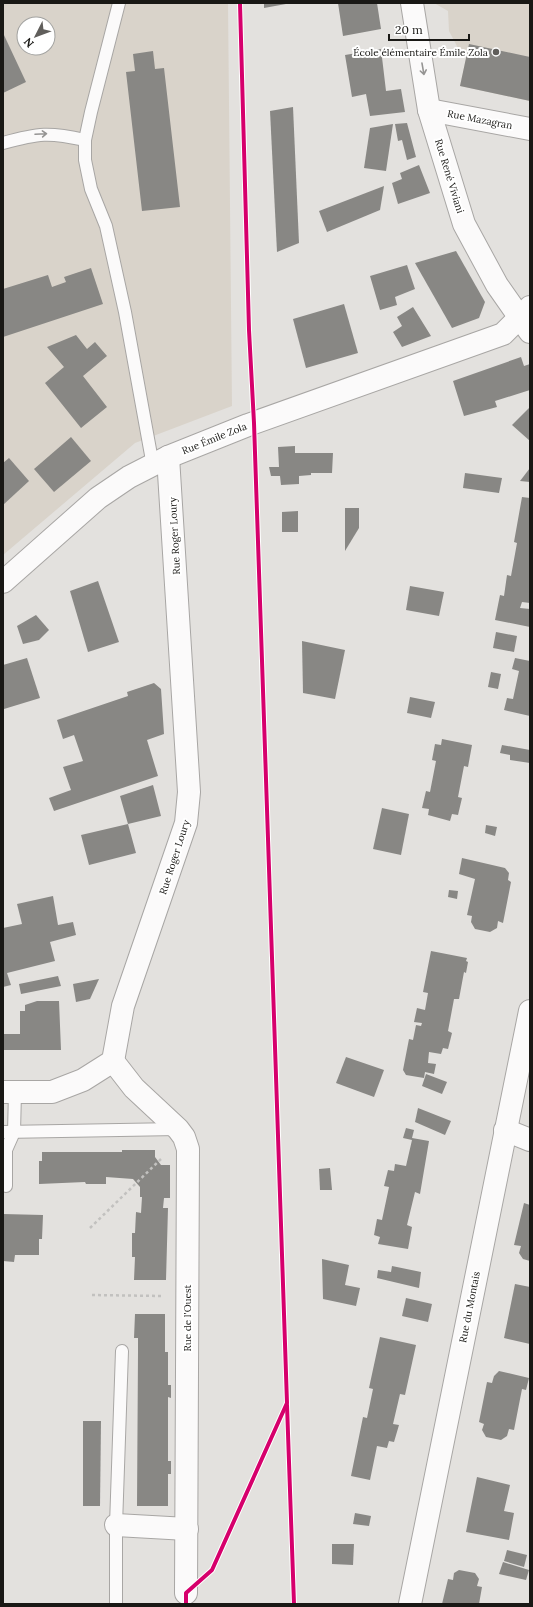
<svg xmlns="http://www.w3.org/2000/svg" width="533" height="1607" viewBox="0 0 533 1607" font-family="Lora,serif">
  <rect width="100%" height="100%" fill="#e3e1de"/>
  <g fill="#d9d3ca" fill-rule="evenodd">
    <path d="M3 3H228L232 406 135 443 3 555ZM24 24H48V48H24Z"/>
    <path d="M434 3H530V101L460 86 467 54 459 50 449 31 448 11Z"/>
  </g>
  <g fill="#888784">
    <path d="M264 3H286V4L264 8Z"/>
    <path d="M338 3H377L381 29 343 36Z"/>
    <path d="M3 33 26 82 3 93Z"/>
    <path d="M469 44 530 57V101L460 86Z"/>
    <path d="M381 49 386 91 401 89 405 112 370 116 366 94 352 97 345 55Z"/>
    <path d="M153 51 155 69 164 68 180 207 142 211 126 72 135 71 133 54Z"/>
    <path d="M293 107 299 243 277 252 270 111Z"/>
    <path d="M407 123 416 157 407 160 402 140 398 141 395 124Z"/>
    <path d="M393 124 386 171 364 168 370 128Z"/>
    <path d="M419 165 430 193 398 204 392 183 402 179 400 173Z"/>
    <path d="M384 186 380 210 327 232 319 211Z"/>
    <path d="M456 251 485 302 479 318 452 328 415 263Z"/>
    <path d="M407 265 415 289 395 297 397 305 380 310 370 276Z"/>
    <path d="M91 268 103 304 3 337V289L48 275 52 287 66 282 64 277Z"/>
    <path d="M344 304 358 353 306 368 293 319Z"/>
    <path d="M413 307 431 336 402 347 393 332 402 326 397 317Z"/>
    <path d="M76 335 87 349 95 342 107 356 83 376 107 407 81 428 45 383 64 367 47 347Z"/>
    <path d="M521 357 524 366 530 364V390L495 401 497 407 464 416 453 381Z"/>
    <path d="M530 407V441L512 425Z"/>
    <path d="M71 437 91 461 54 492 34 469Z"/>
    <path d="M295 446V453H333L332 473H311V475L299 476V484L281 485 280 476H271L269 467H279L278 447Z"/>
    <path d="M9 458 29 481 3 505V463Z"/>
    <path d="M530 468V482L520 481Z"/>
    <path d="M465 473 502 478 499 493 463 488Z"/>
    <path d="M522 497 530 498V603L522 602 520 608 530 609V627L495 620 500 595 504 596 507 575 511 576 517 543 514 542Z"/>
    <path d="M345 508H359V528L345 551Z"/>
    <path d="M298 511V532H282V512Z"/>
    <path d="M98 581 119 642 88 652 70 591Z"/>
    <path d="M410 586 444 592 439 616 406 610Z"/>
    <path d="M36 615 49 630 39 640 23 644 17 626Z"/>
    <path d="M496 632 517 636 514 652 493 648Z"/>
    <path d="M302 641 345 650 335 699 303 693Z"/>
    <path d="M27 658 40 698 4 709 3 665Z"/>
    <path d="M515 658 530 661V716L504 710 507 698 513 699 519 671 512 669Z"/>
    <path d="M491 672 501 674 498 689 488 687Z"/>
    <path d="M154 683 161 689 164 734 147 740 158 776 54 811 49 798 71 790 63 767 83 761 74 735 63 739 57 720 128 696 127 692Z"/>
    <path d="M410 697 435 702 431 718 407 713Z"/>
    <path d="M442 739 472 745 468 767 464 766 458 797 462 798 458 815 452 814 450 821 428 815 429 809 422 808 426 791 430 792 436 761 432 760 435 744 441 745Z"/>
    <path d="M502 745 530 750V763L510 760V755L500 753Z"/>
    <path d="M153 785 161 816 128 824 136 853 89 865 81 835 128 824 120 796Z"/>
    <path d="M382 808 409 814 401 855 373 849Z"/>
    <path d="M486 825 497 827 495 836 485 833Z"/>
    <path d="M462 858 505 868 509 873 508 880 511 882 503 923 498 921 497 928 490 932 475 929 471 922 472 916 467 915 475 879 459 874Z"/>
    <path d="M449 890 458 891 457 899 448 897Z"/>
    <path d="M53 896 58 925 73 922 76 935 50 942 55 961 7 973 11 985 3 987V928L22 924 17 904Z"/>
    <path d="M431 951 467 958 466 961 468 962 466 973 464 972 459 999H454L448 1031 452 1033 448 1049 443 1048 441 1054 429 1052 428 1063 436 1064 434 1074 425 1072 424 1078 406 1075 403 1070 409 1039 413 1040 416 1025 421 1026 422 1023 414 1022 417 1008 425 1010 428 993 423 992Z"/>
    <path d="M58 976 61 986 21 994 19 984Z"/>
    <path d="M99 979 90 999 76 1002 73 984Z"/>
    <path d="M37 1001H59L61 1050H3V1034H20V1011H25V1005Z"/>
    <path d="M346 1057 384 1070 374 1097 336 1083Z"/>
    <path d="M426 1074 447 1082 442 1094 422 1086Z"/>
    <path d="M418 1108 451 1121 445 1135 415 1122Z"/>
    <path d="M406 1128 414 1130 412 1138 429 1141 420 1194 415 1192 407 1225 412 1227 408 1249 378 1244 380 1237 374 1235 377 1219 382 1220 389 1187 384 1186 388 1170 394 1171 395 1164 406 1166 412 1140 403 1138Z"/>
    <path d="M122 1150H155V1157L161 1165H170V1198H164L163 1208H168L166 1280H134L135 1257H132V1233H135L136 1212 141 1213 142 1197H140V1187L133 1179 106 1177V1184H86L85 1182 39 1184V1161H42V1152H122Z"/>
    <path d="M330 1168 332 1190H320L319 1169Z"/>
    <path d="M524 1203 530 1205V1261L523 1259 519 1253 521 1246 514 1245Z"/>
    <path d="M3 1214 43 1215 42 1239H39V1255H15L14 1262 3 1261Z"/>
    <path d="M322 1259 349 1265 345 1285 360 1288 356 1306 323 1299Z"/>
    <path d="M392 1266 421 1272 419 1288 377 1278 378 1270 391 1272Z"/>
    <path d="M515 1284 530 1287V1344L504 1338Z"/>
    <path d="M406 1298 432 1304 428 1322 402 1316Z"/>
    <path d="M135 1314H165V1352H168V1385H171V1398L168 1397V1461H171V1474H168V1506H137L138 1352V1338H134Z"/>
    <path d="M380 1337 416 1345 405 1395 400 1394 393 1424 399 1425 394 1442 389 1441 387 1448 377 1446 370 1480 351 1476 363 1417 367 1418 373 1389 369 1388Z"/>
    <path d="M499 1371 529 1378 526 1390 522 1389 514 1430 509 1429 507 1436 501 1440 486 1437 482 1430 484 1424 479 1422 487 1382 492 1383 494 1376Z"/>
    <path d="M83 1421H101L100 1506H83Z"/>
    <path d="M477 1477 510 1485 504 1511 514 1513 509 1540 466 1532Z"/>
    <path d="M355 1513 371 1516 369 1526 353 1524Z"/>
    <path d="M332 1544H354L353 1565 332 1564Z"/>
    <path d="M507 1550 527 1555 524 1567 504 1561Z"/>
    <path d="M503 1562 529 1570 526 1580 499 1574Z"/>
    <path d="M459 1570 475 1573 479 1579 477 1586 482 1587 479 1604H442L448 1579 453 1580 454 1573Z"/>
  </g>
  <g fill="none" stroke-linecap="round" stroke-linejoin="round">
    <g stroke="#a8a6a4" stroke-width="14">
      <g id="lane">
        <path d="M119 3 91 112 85 140V160L91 189 106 226 125 312 153 466"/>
        <path d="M3 143C39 133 49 132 85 140"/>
        <path d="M3 1132 178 1129"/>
        <path d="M6 1186V1150L14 1132 15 1092"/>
        <path d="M116 1604V1525L122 1351"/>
      </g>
    </g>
    <g stroke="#a8a6a4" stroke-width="24">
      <g id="street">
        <path d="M412 3 429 110 464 224 497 285 530 332"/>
        <path d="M429 110 530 129"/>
        <path d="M3 582 98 498 129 477 168 457 248 425 503 334 530 307"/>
        <path d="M113 1061 134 1088 178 1129 184 1137 188 1149 186 1593"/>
        <path d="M3 1092H52L83 1080 113 1061 123 1006 186 823 189 792 168 457"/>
        <path d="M505 1130 530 1140"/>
        <path d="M116 1525 187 1529"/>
        <path d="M410 1604 530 1011"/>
      </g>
    </g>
    <g stroke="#c2c1bf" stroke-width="2.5" stroke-dasharray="3 3" stroke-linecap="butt">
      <path d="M90 1228 162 1158"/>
      <path d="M92 1295 163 1296"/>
    </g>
    <use href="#lane" stroke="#fbfafa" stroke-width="12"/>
    <use href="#street" stroke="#fbfafa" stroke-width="22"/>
    <g stroke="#fff" stroke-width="6">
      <g id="cycleway">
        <path d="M287 1405 294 1604"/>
        <path d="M186 1604V1593L212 1570 287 1403 254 423 249 330 240 3"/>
      </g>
    </g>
    <use href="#cycleway" stroke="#d6006c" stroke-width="4"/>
  </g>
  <defs><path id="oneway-shaft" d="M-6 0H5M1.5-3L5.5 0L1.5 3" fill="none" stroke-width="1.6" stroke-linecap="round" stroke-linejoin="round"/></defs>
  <g stroke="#959493">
    <use href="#oneway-shaft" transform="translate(423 69) rotate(80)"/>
    <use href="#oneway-shaft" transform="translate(41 134) rotate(-3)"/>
  </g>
  <circle fill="#605e5b" stroke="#fff" stroke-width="1.5" cx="496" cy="52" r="4"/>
  <g text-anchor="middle" stroke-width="4" stroke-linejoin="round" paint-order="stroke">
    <g font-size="10" fill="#191815" stroke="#fff" text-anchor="end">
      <text x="488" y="56">École élémentaire Émile Zola</text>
    </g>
    <g font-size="10" fill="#191815" stroke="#fff">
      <text transform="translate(480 119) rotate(11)" y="4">Rue Mazagran</text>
      <text transform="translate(450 176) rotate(73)" y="4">Rue René Viviani</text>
      <text transform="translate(214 438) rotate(-22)" y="4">Rue Émile Zola</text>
      <text transform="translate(174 536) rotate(-93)" y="4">Rue Roger Loury</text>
      <text transform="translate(174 857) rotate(-72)" y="4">Rue Roger Loury</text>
      <text transform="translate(469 1307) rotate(-79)" y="4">Rue du Montais</text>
      <text transform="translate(187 1318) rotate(-90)" y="4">Rue de l'Ouest</text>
    </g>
  </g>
  <rect width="533" height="1607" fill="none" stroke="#191815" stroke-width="8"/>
  <g transform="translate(36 36) rotate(228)"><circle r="19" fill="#ffffff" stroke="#a3a3a1"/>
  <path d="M0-3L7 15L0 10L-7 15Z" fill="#605e5b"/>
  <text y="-6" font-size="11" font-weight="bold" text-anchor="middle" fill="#191815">N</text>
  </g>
  <path d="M389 34v6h80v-6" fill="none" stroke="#191815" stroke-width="2"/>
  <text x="395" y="34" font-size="12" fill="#191815" stroke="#ffffff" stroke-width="3" paint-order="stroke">20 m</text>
</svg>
